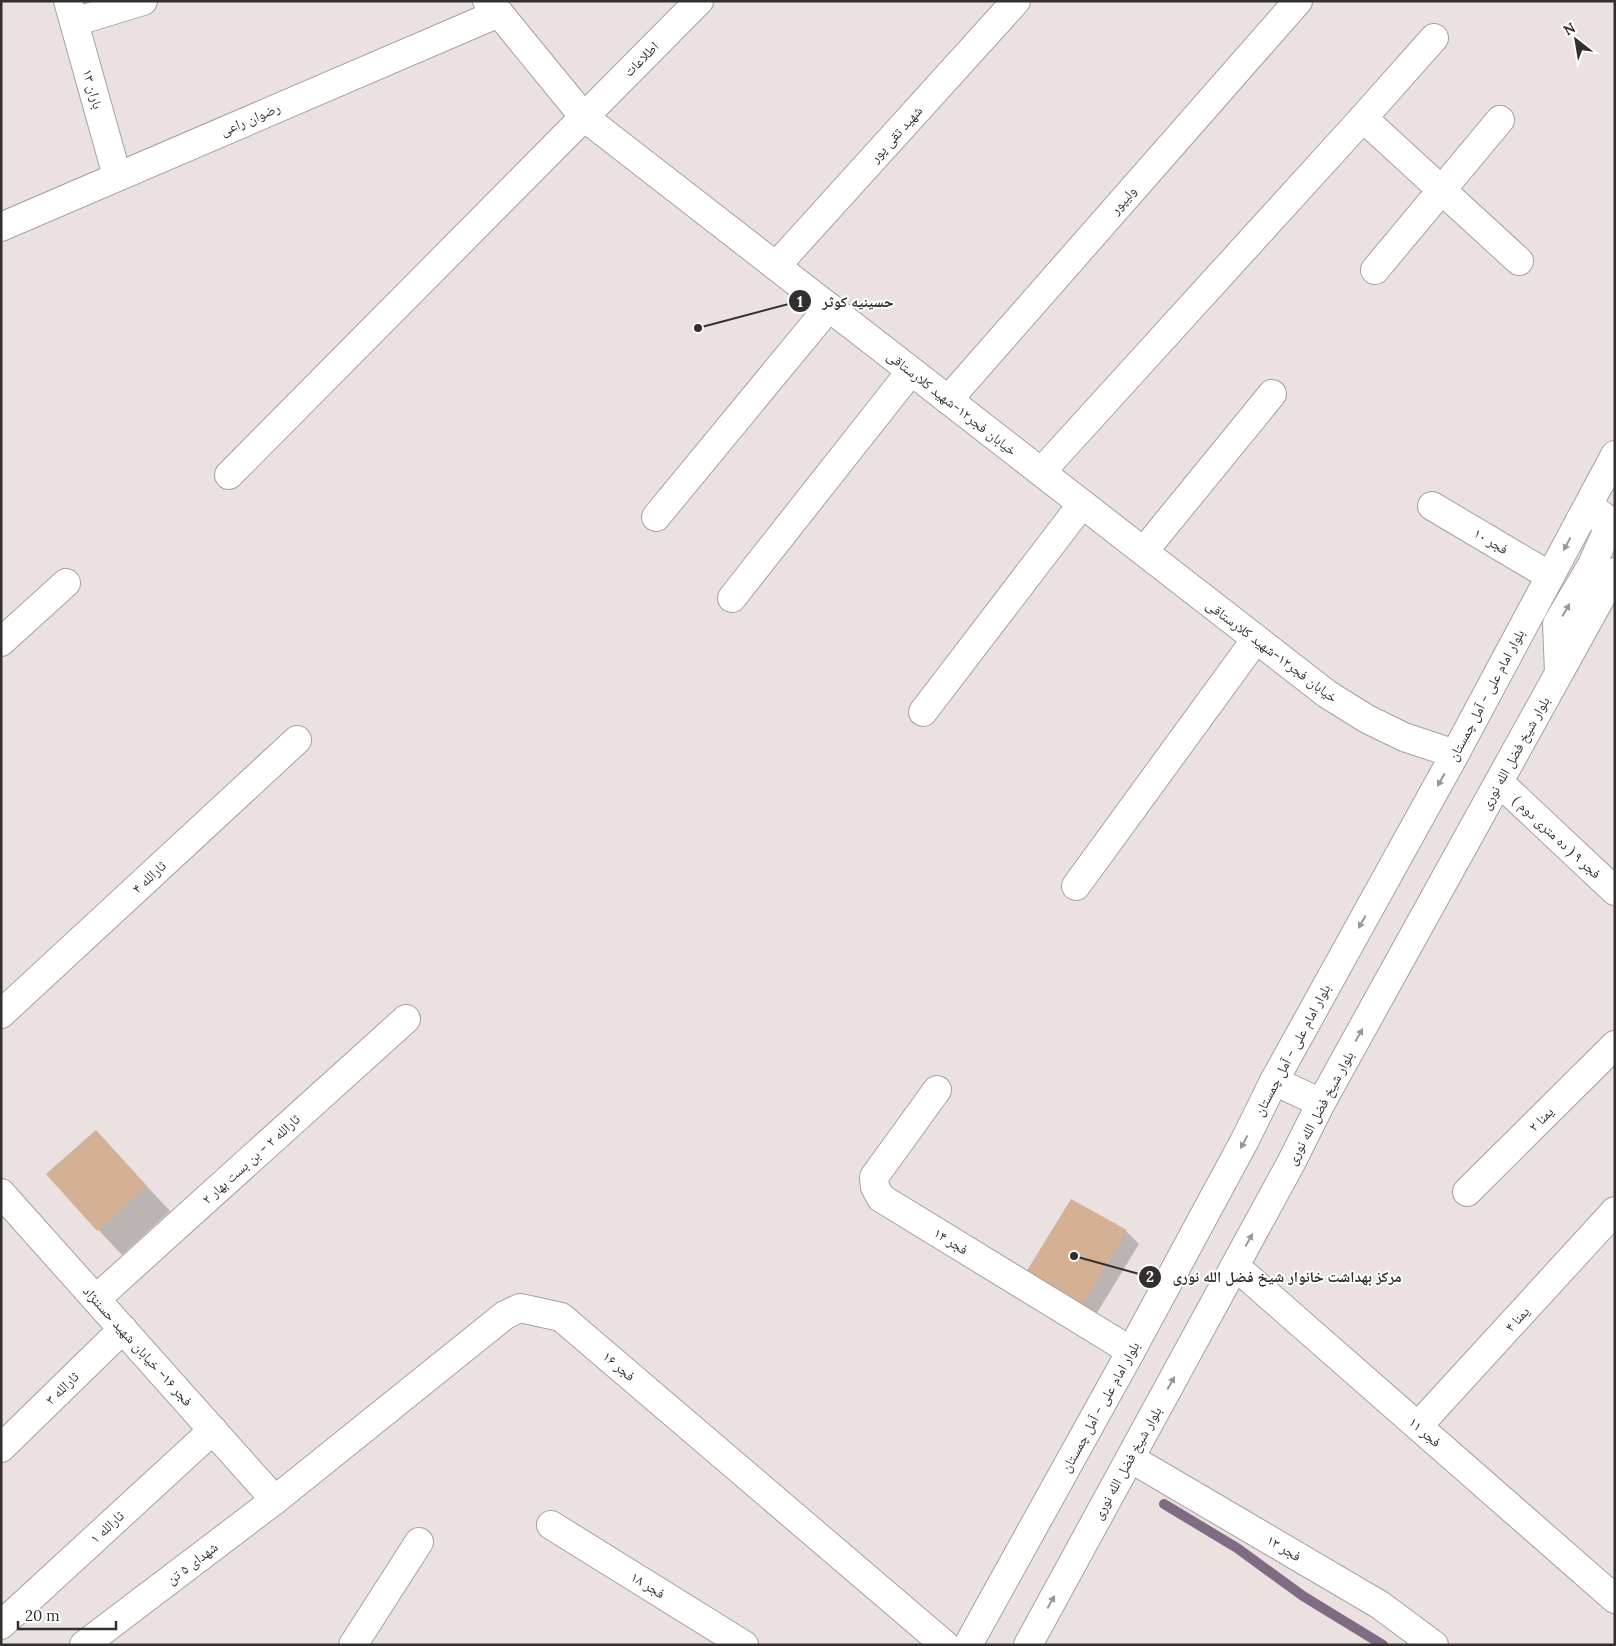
<svg xmlns="http://www.w3.org/2000/svg" width="1616" height="1646" viewBox="0 0 1616 1646" font-family="Lora,'Noto Naskh Arabic',serif">
  <rect width="100%" height="100%" fill="#eae1e0"/>
  <g fill="#0003">
    <path d="M96 1132 170 1211 122 1255 47 1175Z"/>
    <path d="M1126 1231 1139 1244 1089 1326 1035 1295Z"/>
  </g>
  <g fill="none" stroke-linecap="round" stroke-linejoin="round">
    <path stroke="#7f6c83" stroke-width="10" d="M1164 1504 1237 1548 1303 1596 1383 1645"/>
  </g>
  <g fill="#d4b194">
    <path d="M96 1130 147 1186 97 1231 46 1174Z"/>
    <path d="M1071 1199 1127 1230 1076 1315 1020 1282Z"/>
  </g>
  <g fill="none" stroke-linecap="round" stroke-linejoin="round">
    <g stroke="#a8a09f" stroke-width="30">
      <g id="minor">
        <path d="M68 1 117 176"/>
        <path d="M487 1 499 13 584 117 1327 694 1367 719 1404 737 1455 754"/>
        <path d="M74 22 143 1"/>
        <path d="M1363 118 1519 261"/>
        <path d="M1 227 499 13"/>
        <path d="M776 266 1016 1"/>
        <path d="M1375 270 1500 120"/>
        <path d="M948 400 1298 1"/>
        <path d="M1041 472 1363 118 1434 38"/>
        <path d="M229 475 699 1"/>
        <path d="M1432 506 1550 576"/>
        <path d="M656 517 829 307"/>
        <path d="M1144 551 1272 394"/>
        <path d="M732 598 911 371"/>
        <path d="M1 642 66 583"/>
        <path d="M923 712 1082 504"/>
        <path d="M1499 782 1615 891"/>
        <path d="M1076 886 1256 639"/>
        <path d="M1 1014 297 740"/>
        <path d="M937 1090 874 1177 875 1187 881 1198 1131 1351"/>
        <path d="M1467 1192 1615 1045"/>
        <path d="M1 1193 275 1500"/>
        <path d="M1235 1266 1615 1599"/>
        <path d="M96 1299 406 1019"/>
        <path d="M1418 1426 1615 1211"/>
        <path d="M1 1448 123 1329"/>
        <path d="M1130 1458 1380 1605 1434 1645"/>
        <path d="M551 1525 744 1645"/>
        <path d="M1 1625 213 1430"/>
        <path d="M84 1645 275 1500 505 1315 520 1308 561 1317 945 1645"/>
        <path d="M353 1645 419 1542"/>
      </g>
    </g>
    <g stroke="#a8a09f" stroke-width="30">
      <g id="major">
        <path d="M1559 672 1557 624 1592 565 1611 522 1596 511 1580 520"/>
        <path d="M1274 1081 1321 1103"/>
        <path d="M968 1645 1131 1351 1245 1140 1274 1081 1455 754 1615 455"/>
        <path d="M1028 1645 1291 1163 1321 1103 1615 572"/>
      </g>
    </g>
    <use href="#minor" stroke="#fff" stroke-width="28"/>
    <use href="#major" stroke="#fff" stroke-width="28"/>
  </g>
  <defs><path id="oneway-solid" d="M-6-.8H1V-3.2L6.5 0L1 3.2V.8H-6Z" transform="scale(1.25)"/></defs>
  <g fill="#999797">
    <use href="#oneway-solid" transform="translate(1567 544) rotate(118)"/>
    <use href="#oneway-solid" transform="translate(1566 610) rotate(-60)"/>
    <use href="#oneway-solid" transform="translate(1441 780) rotate(119)"/>
    <use href="#oneway-solid" transform="translate(1362 922) rotate(119)"/>
    <use href="#oneway-solid" transform="translate(1359 1035) rotate(-61)"/>
    <use href="#oneway-solid" transform="translate(1244 1142) rotate(118)"/>
    <use href="#oneway-solid" transform="translate(1249 1240) rotate(-61)"/>
    <use href="#oneway-solid" transform="translate(1171 1383) rotate(-61)"/>
    <use href="#oneway-solid" transform="translate(1051 1602) rotate(-61)"/>
  </g>
  <g text-anchor="middle" stroke-width="4" stroke-linejoin="round" paint-order="stroke">
    <g font-size="14" fill="#332f2f" stroke="#fff">
      <text transform="translate(641 59) rotate(-45)" y="5">اطلاعات</text>
      <text transform="translate(93 89) rotate(74)" y="5">باران ۱۳</text>
      <text transform="translate(250 119) rotate(-23)" y="5">رضوان راعی</text>
      <text transform="translate(896 134) rotate(-48)" y="5">شهید تقی پور</text>
      <text transform="translate(1123 200) rotate(-49)" y="5">ولیپور</text>
      <text transform="translate(952 403) rotate(38)" y="5">خيابان فجر۱۲-شهيد كلارستاقی</text>
      <text transform="translate(1491 541) rotate(31)" y="5">فجر ۱۰</text>
      <text transform="translate(1272 651) rotate(37)" y="5">خيابان فجر۱۲-شهيد كلارستاقی</text>
      <text transform="translate(1486 695) rotate(-62)" y="5">بلوار امام علی - آمل چمستان</text>
      <text transform="translate(1515 753) rotate(-61)" y="5">بلوار شیخ فضل الله نوری</text>
      <text transform="translate(1557 837) rotate(43)" y="5">فجر ۹ ( ده متری دوم )</text>
      <text transform="translate(149 877) rotate(-43)" y="5">ثارالله ۴</text>
      <text transform="translate(1292 1050) rotate(-62)" y="5">بلوار امام علی - آمل چمستان</text>
      <text transform="translate(1320 1108) rotate(-62)" y="5">بلوار شیخ فضل الله نوری</text>
      <text transform="translate(1541 1119) rotate(-45)" y="5">یمنا ۲</text>
      <text transform="translate(251 1159) rotate(-42)" y="5">ثارالله ۲ - بن بست بهار ۲</text>
      <text transform="translate(951 1241) rotate(32)" y="5">فجر ۱۴</text>
      <text transform="translate(1517 1319) rotate(-48)" y="5">یمنا ۴</text>
      <text transform="translate(138 1346) rotate(48)" y="5">فجر ۱۶- خیابان شهید حسننژاد</text>
      <text transform="translate(619 1366) rotate(40)" y="5">فجر ۱۶</text>
      <text transform="translate(62 1388) rotate(-44)" y="5">ثارالله ۳</text>
      <text transform="translate(1100 1407) rotate(-61)" y="5">بلوار امام علی - آمل چمستان</text>
      <text transform="translate(1425 1432) rotate(41)" y="5">فجر ۱۱</text>
      <text transform="translate(1127 1463) rotate(-61)" y="5">بلوار شیخ فضل الله نوری</text>
      <text transform="translate(107 1527) rotate(-43)" y="5">ثارالله ۱</text>
      <text transform="translate(1284 1548) rotate(31)" y="5">فجر ۱۳</text>
      <text transform="translate(192 1563) rotate(-37)" y="5">شهدای ۵ تن</text>
      <text transform="translate(648 1585) rotate(32)" y="5">فجر ۱۸</text>
    </g>
  </g>
  <path fill="none" stroke="#332f2f" stroke-width="2" d="M698 328L800 301M1074 1256L1150 1277"/>
  <g fill="#332f2f" stroke="#fff" stroke-width="2">
    <circle cx="698" cy="328" r="5"/>
    <circle cx="1074" cy="1256" r="5"/>
    <circle cx="800" cy="301" r="12"/>
    <circle cx="1150" cy="1277" r="12"/>
  </g>
  <g font-size="15" text-anchor="middle" font-weight="bold" fill="#fff">
    <text x="800" y="307">1</text>
    <text x="1150" y="1282">2</text>
  </g>
  <g font-size="15" text-anchor="middle" font-weight="bold" fill="#332f2f" stroke="#fff" stroke-width="4" stroke-linejoin="round" paint-order="stroke">
    <text x="858" y="307">حسینیه کوثر</text>
    <text x="1287" y="1282">مرکز بهداشت خانوار شیخ فضل الله نوری</text>
  </g>
  <rect width="1616" height="1646" fill="none" stroke="#332f2f" stroke-width="5"/>
  <g transform="translate(1576 40) rotate(329)" stroke="#ffffff" stroke-width="4" paint-order="stroke">
  <path d="M0-4L9 19L0 12L-9 19Z" fill="#332f2f"/>
  <text y="-8" font-size="14" font-weight="bold" text-anchor="middle" fill="#332f2f">N</text>
  </g>
  <path d="M18 1621v8h98v-8" fill="none" stroke="#332f2f" stroke-width="2.5"/>
  <text x="25" y="1621" font-size="15" fill="#332f2f" stroke="#ffffff" stroke-width="4" paint-order="stroke">20 m</text>
</svg>
